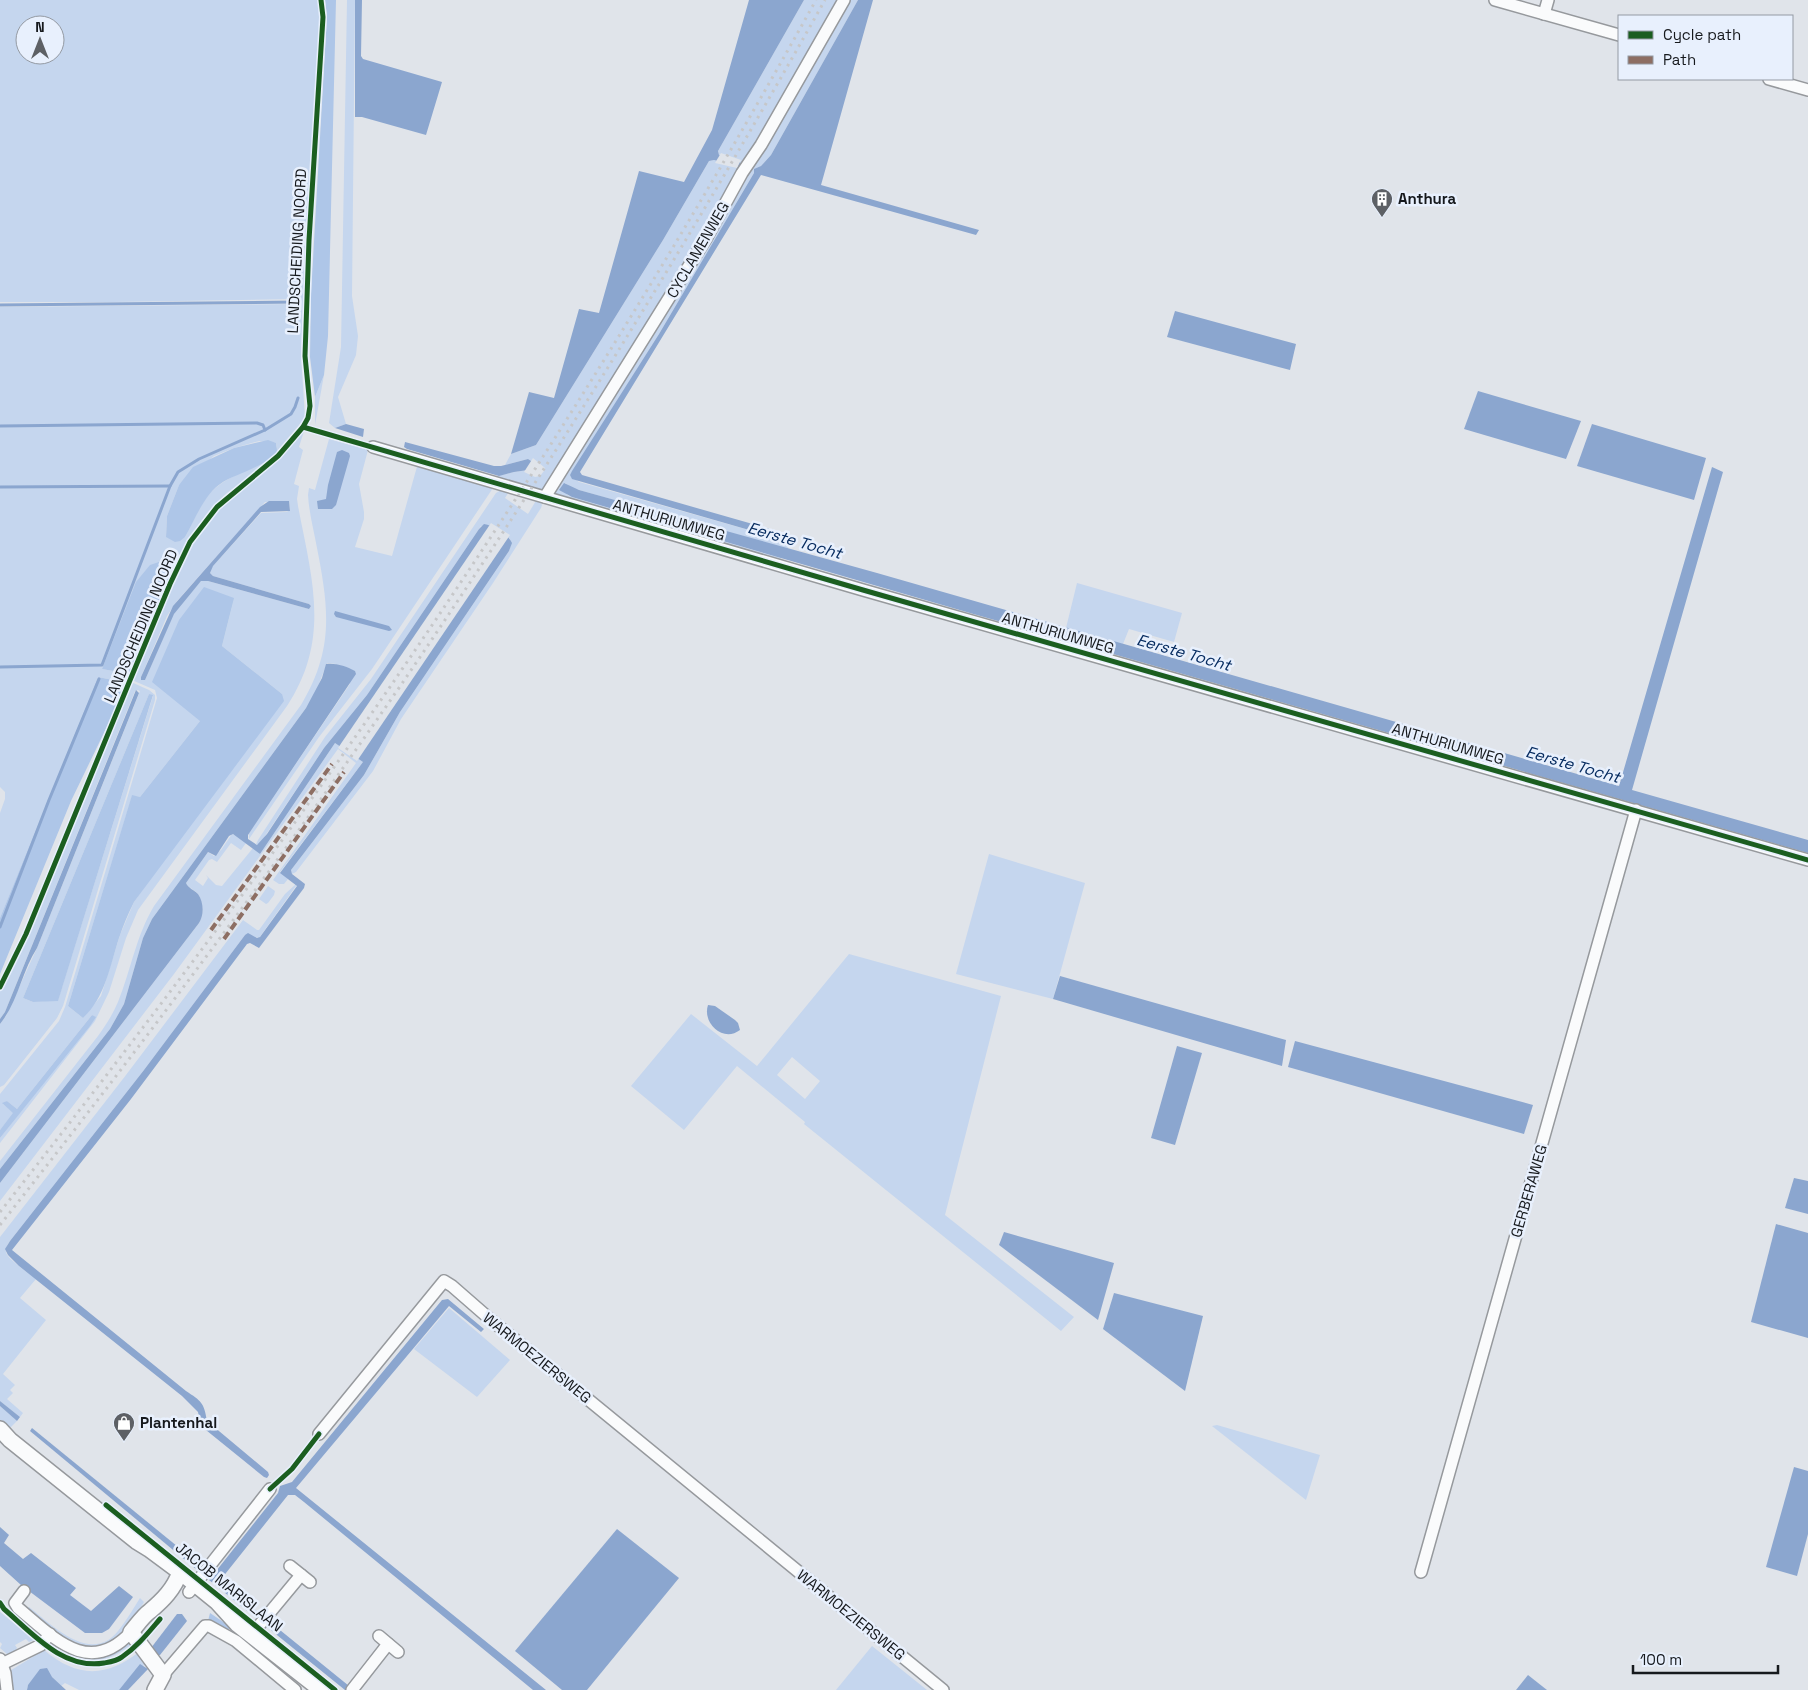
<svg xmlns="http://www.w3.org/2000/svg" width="1808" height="1690" viewBox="0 0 1808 1690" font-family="'Space Grotesk',sans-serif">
  <rect width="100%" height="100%" fill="#e0e4ea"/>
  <g fill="#c5d6ee" fill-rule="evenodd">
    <path d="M0 0H318L320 18 306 233 301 355 305 418 277 451 276 443 259 441 234 448 214 456 179 485 167 516 166 536 185 537C192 524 198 510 206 498 220 479 246 471 267 461 255 474 240 482 227 493 202 515 185 543 170 573L162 564 118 631 102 669 130 674 128 683 98 677 0 918V813L5 799V792L0 787V307L295 304V299L113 302H0ZM25 25H55V55H25Z"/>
    <path d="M347 0H355L352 296 358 336 356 355 338 397 346 424 335 428 329 423 341 347Z"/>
    <path d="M804 0H858L771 155 761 166 755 169 754 173 659 334 570 475 579 482 791 542 787 549 572 488 565 483 567 495 572 497 781 558 780 560 492 477 514 472 542 468 528 459 505 465 511 454 536 445 663 240 709 161 714 160 738 166 740 162 719 155 718 151Z"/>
    <path d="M324 375 315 425V397Z"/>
    <path d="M304 431 299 447 303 450 294 484 299 486 297 499 298 506C312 579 331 639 287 706L138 910 126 938 109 992 95 1021 0 1143V1138L95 1017 92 1015 17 1109 7 1101 3 1104 14 1113 0 1130V1094L59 1021 65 1007 157 698 155 690 132 680 180 565 200 531 225 504 278 460ZM289 501 290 510 287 512 261 513 211 568 210 573 213 576 309 604 311 606 309 609 208 581H201L181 603 172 617 145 680H141V677L167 616 177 601 265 502ZM234 598 222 646 282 694 134 902 120 935 101 996 83 1018 68 1006 132 796 140 797 200 721Z"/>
    <path d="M329 439 368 450 359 484 364 512V519L355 547 392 556 418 463 493 488 372 669 319 737 249 839V833L350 684 336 664 327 663 315 694 306 708 152 919 143 938 124 1004 110 1029 0 1169V1161L98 1036C106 1025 113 1014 118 1002 131 970 136 936 154 906L301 705C334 650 329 609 317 548 314 531 309 513 308 495L309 488 315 490Z"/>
    <path d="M501 490H510L505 498 528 514 537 499 540 501 542 505 541 508 493 583 401 719 373 771 296 872 292 874 291 870 364 775 400 712 509 551 511 545 510 539 481 526 367 695 324 748 259 845 256 844 258 840 325 737 371 679 496 493Z"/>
    <path d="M1077 583 1182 613 1174 642 1129 629 1123 644 1066 628Z"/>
    <path d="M131 682 149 690 155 695V700L63 1006 57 1018 4 1085 0 1087V1024L6 1016 37 948 140 691 138 690 135 691 5 1012 0 1019V991L19 954ZM149 694 153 696 58 1000 33 1002 23 998Z"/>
    <path d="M335 743 363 762 280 872 288 879 284 884H279L273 880 356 763 338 749 174 974 0 1201V1183L199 923C204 915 203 902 198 894 194 889 188 888 186 883L208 852 214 856 221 850 232 834 236 835 246 843 241 850 231 843 217 862 212 859 209 860 195 880 203 886 208 878 206 875 216 885 222 886 253 848 260 854Z"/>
    <path d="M989 854 1085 883 1053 999 956 974Z"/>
    <path d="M296 884V886L259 938 245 935 144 1070 10 1241C8 1244 5 1248 6 1252 7 1259 30 1274 36 1279L20 1298 46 1320 3 1374 15 1385 10 1390 13 1393 7 1399 23 1413 20 1417 0 1401V1237L126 1075 243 920 257 930H259L285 894Z"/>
    <path d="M268 886 275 891 274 895 268 903 266 904 259 899Z"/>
    <path d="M849 954 1001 996 945 1215 1074 1317 1061 1331 804 1124 805 1122 737 1066 684 1130 631 1086 691 1014 757 1066ZM792 1057 820 1081 805 1099 777 1075Z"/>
    <path d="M449 1308 510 1360 477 1397 414 1349Z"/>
    <path d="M0 1406 17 1421 9 1429 0 1424Z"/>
    <path d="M1217 1425 1320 1455 1306 1500 1212 1426Z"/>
    <path d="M140 1598 144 1602C137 1613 130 1627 120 1636 87 1666 53 1630 27 1610L29 1607C52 1625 91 1665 118 1631 126 1621 133 1609 140 1598Z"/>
    <path d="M0 1612 34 1640 29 1642 26 1639 15 1645 17 1648 15 1652 7 1654 0 1648 2 1644 0 1642Z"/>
    <path d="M129 1639 134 1643C100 1668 82 1666 48 1642 57 1643 62 1649 70 1653 93 1663 109 1650 129 1639Z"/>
    <path d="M872 1646 927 1690H836Z"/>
    <path d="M44 1650C77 1678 107 1678 140 1651L150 1666 148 1669 144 1665 119 1690H79L65 1683 61 1686 52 1677 28 1685 27 1690H11L8 1672Z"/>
  </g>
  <g fill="#aec6e8">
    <path d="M325 0H336L328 336 324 375 315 397 310 357 311 294 327 16Z"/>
    <path d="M268 440 276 443C276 445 277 448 277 451 273 463 234 475 223 482 204 494 196 518 185 537L180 541 175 542 166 537 167 516 179 485 193 467 234 448Z"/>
    <path d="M159 562 170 573 167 589 130 674 102 669 136 582 150 565Z"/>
    <path d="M204 587 234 598 222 646 282 694 284 701 134 902C128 914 123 926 119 938 110 966 105 998 83 1018L68 1006 132 795 140 797 200 721 152 682 179 620Z"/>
    <path d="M98 677 128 683 71 801 0 974V918Z"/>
    <path d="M149 694 153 695 58 1001 33 1002 23 998Z"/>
    <path d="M92 1015 96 1017 90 1026 0 1138V1130L13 1113 2 1103 7 1101 17 1109Z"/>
    <path d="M210 1613 238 1632V1633L230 1629 226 1630 208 1621Z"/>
  </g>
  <g fill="#8ba6cf">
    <path d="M355 0H362L361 56 363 59 442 82 426 135 362 117H355Z"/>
    <path d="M749 0H804L718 151 719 155 740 162 741 165 738 166 714 160 709 161 663 240 536 445 511 454 529 392 554 398 579 309 599 313 639 171 684 182 712 130Z"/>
    <path d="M858 0H873L821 185 979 230 976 235 761 175 580 472 582 475 794 536 791 542 572 479 570 475 572 471 659 334 754 173V169L761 166 771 155Z"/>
    <path d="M1175 311 1296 344 1290 370 1167 337Z"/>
    <path d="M1478 391 1581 421 1566 459 1464 429Z"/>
    <path d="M346 424 364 429 363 437 335 428Z"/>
    <path d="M1592 424 1706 458 1694 500 1577 466Z"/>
    <path d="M405 442 494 466H501L528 459 542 468 514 472 499 476 407 449 404 447Z"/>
    <path d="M342 450 349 453 350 456 336 505 332 509H318L317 501 326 499 328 485 337 452Z"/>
    <path d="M1712 467 1723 472 1632 790 1808 840V853L970 613 572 497 559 490 564 483 579 490 877 573 1619 786Z"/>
    <path d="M269 501H289L290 511 261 512 213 566 210 573 213 576 309 604 311 606 309 609 208 581H201L174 614 145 680H141V677L173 606 260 507Z"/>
    <path d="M484 524C494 526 508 534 512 543L509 551 400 712 364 775 291 870 292 874 305 884 304 888 259 948 250 943 247 944 131 1099 12 1250 186 1391C201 1401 204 1402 207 1421L268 1472 269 1475 267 1478 264 1477 201 1426 198 1412 182 1396 19 1266 8 1255 5 1249 10 1241 144 1070 245 935 248 933 257 938 260 937 297 886 280 873 363 762 335 743 260 854 233 834 229 836 216 856 208 852 186 883C188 888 194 890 198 894 204 902 204 916 199 923L0 1183V1169L110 1029 124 1004 143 938 152 919 306 708 322 678 326 664C336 663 346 666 355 671L356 674 248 835V839L257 845 267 834 324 748 367 695 479 529Z"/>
    <path d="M335 611 389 626 392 630 389 631 336 617 334 614Z"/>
    <path d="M136 690 139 693 37 948C22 971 18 1002 0 1024V1019L5 1012Z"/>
    <path d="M1060 976 1286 1040 1282 1066 1053 999Z"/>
    <path d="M708 1005 715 1006 735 1020 738 1023 740 1030C723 1043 702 1023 708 1005Z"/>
    <path d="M1295 1041 1533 1105 1524 1134 1288 1067Z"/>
    <path d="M1177 1046 1202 1053 1175 1145 1151 1138Z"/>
    <path d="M1794 1178 1808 1181V1214L1785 1208Z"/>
    <path d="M1776 1224 1808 1233V1338L1751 1322Z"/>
    <path d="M1004 1232 1114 1263 1098 1320 999 1245Z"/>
    <path d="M1114 1293 1203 1316 1185 1391 1103 1329Z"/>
    <path d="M448 1299 484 1329 481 1332 449 1306 296 1488 546 1690H533L304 1502 295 1495H288L222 1578V1583L354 1690H345L209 1580 278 1493 280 1486 292 1482 442 1300Z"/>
    <path d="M0 1401 20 1417 17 1421 0 1406Z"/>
    <path d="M32 1428 199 1564 196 1569 30 1431Z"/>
    <path d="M1794 1467 1808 1471V1534L1797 1576 1766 1567Z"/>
    <path d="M0 1527 9 1535 4 1543 23 1559 31 1553 76 1588 70 1595 91 1611 119 1586 133 1597 109 1629 102 1633H85L21 1585 0 1566Z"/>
    <path d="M617 1529 679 1578 587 1690H562L515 1651Z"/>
    <path d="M177 1614H182L187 1621 160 1655H156L151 1648Z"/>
    <path d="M140 1664 148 1669 128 1690H119Z"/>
    <path d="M47 1668 52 1677 66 1690H27L28 1685 40 1669Z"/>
    <path d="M1528 1675 1547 1690H1516Z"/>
  </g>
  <g fill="#e0e4ea">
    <path d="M721 153 741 160 737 168 715 163Z"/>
    <path d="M533 458 545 468 544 471 540 476 535 477 524 472Z"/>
    <path d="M491 523 510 535 357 761 338 748Z"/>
  </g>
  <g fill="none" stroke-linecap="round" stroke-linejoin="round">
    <g stroke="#8ba6cf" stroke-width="3">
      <path d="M0 305 298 302"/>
      <path d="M0 426 257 423 263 425 265 430"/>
      <path d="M0 487 170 486"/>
      <path d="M0 667 102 665 170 486 178 472 199 459 265 430 291 414 295 407 298 398"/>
      <path d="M0 927 49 800 99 679"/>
    </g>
    <g stroke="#96999d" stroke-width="14">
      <g id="street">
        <path d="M1495 0 1619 35"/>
        <path d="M1544 14 1548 0"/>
        <path d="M1769 79 1808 90"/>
        <path d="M373 447 863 590 1808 860"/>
        <path d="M545 497 707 237 742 173 761 145 844 0"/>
        <path d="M319 1434 444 1281 452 1286 491 1320 943 1690"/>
        <path d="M290 1566 310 1582"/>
        <path d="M1421 1572 1636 810"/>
        <path d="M24 1591 15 1603 18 1608C53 1637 89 1678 131 1632"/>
        <path d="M189 1592 270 1489"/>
        <path d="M252 1634 301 1575"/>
        <path d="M379 1636 398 1652"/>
        <path d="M0 1659 5 1673 7 1690"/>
        <path d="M2 1664 41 1645 50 1634"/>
        <path d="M163 1675 205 1626H209L236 1641 295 1690"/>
        <path d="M352 1690 388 1644"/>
      </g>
    </g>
    <g stroke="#96999d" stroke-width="18">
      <g id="secondary">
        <path d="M0 1429 10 1440 136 1541 149 1549 180 1572 217 1602 237 1624 321 1690"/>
        <path d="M155 1690 163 1675 131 1632C137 1625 143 1616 150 1611 163 1600 174 1589 180 1572"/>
      </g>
    </g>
    <use href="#street" stroke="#fafbfc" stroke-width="11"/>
    <use href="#secondary" stroke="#fafbfc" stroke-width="15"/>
    <g stroke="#c6c7c9" stroke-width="3" stroke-dasharray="2.5 5" stroke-linecap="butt">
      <path d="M0 1212C118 1062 234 910 344 753 514 511 672 259 816 0"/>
      <path d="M0 1225C140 1048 275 868 403 682 554 461 694 233 825 0"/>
    </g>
    <g stroke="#8d6e63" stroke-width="4" stroke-dasharray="8 4" stroke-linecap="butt">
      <path d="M211 930 332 764"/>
      <path d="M224 939 344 772"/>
    </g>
    <g stroke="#e8f0fd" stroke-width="8">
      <g id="cycleway">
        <path d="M303 427 863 590 1808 860"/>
        <path d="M0 987 26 934 128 685 170 584 190 542 217 507 278 456 303 427 308 418 310 406 305 356 309 240 323 17 321 0"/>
        <path d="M270 1489 292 1469 319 1434"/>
        <path d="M106 1505 335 1690"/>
        <path d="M0 1603 4 1609C32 1633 63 1670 104 1663 110 1662 117 1661 122 1657 137 1647 148 1633 160 1619"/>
      </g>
    </g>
    <use href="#cycleway" stroke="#1b5e20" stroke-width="5"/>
  </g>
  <defs>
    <g id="building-pin" transform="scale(1.125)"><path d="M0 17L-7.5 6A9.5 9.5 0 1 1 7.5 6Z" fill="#5d6065" stroke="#e8f0fd"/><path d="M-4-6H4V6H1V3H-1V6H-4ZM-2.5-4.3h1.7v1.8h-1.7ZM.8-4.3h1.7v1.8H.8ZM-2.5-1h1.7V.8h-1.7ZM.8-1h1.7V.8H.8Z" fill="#fff"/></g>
    <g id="shop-pin" transform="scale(1.125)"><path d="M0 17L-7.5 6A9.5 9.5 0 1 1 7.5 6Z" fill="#5d6065" stroke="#e8f0fd"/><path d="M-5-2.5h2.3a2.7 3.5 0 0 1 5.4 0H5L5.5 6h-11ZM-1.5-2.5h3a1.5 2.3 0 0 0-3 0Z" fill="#fff"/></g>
  </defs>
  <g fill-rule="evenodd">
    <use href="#building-pin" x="1382" y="199"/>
    <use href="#shop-pin" x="124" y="1423"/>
  </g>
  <g text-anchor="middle" stroke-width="5" stroke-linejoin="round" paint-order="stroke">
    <g font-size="15" font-weight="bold" fill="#16191d" stroke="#e8f0fd" text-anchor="start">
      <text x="1398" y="204">Anthura</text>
      <text x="140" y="1428">Plantenhal</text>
    </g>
    <g font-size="15" fill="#16191d" stroke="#e8f0fd">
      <text transform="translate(698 250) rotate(-60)" y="5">CYCLAMENWEG</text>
      <text transform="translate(297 251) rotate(-87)" y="5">LANDSCHEIDING NOORD</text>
      <text transform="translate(669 520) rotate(16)" y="5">ANTHURIUMWEG</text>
      <text transform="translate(141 626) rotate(-67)" y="5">LANDSCHEIDING NOORD</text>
      <text transform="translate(1058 633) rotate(16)" y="5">ANTHURIUMWEG</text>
      <text transform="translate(1448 744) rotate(16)" y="5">ANTHURIUMWEG</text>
      <text transform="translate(1529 1191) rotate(-74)" y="5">GERBERAWEG</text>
      <text transform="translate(537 1358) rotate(39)" y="5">WARMOEZIERSWEG</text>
      <text transform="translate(229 1587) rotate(39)" y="5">JACOB MARISLAAN</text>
      <text transform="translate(851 1615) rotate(39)" y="5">WARMOEZIERSWEG</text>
    </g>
    <g font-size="16" font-style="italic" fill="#072c60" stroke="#e8f0fd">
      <text transform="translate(795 540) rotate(16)" y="6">Eerste Tocht</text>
      <text transform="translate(1184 652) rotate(16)" y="6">Eerste Tocht</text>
      <text transform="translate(1573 764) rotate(16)" y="6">Eerste Tocht</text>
    </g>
  </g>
  <rect x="1618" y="15" width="175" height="65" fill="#e8f0fd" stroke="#949aa3"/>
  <rect x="1628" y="31" width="25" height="8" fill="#1b5e20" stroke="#949aa3"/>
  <text x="1663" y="40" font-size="15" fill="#16191d">Cycle path</text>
  <rect x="1628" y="56" width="25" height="8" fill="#8d6e63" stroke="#949aa3"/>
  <text x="1663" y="65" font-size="15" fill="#16191d">Path</text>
  <g transform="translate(40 40)"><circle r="24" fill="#e8f0fd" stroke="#949aa3"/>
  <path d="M0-4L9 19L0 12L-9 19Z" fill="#5d6065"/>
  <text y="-8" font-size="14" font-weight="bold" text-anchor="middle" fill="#16191d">N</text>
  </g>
  <path d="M1633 1665v8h145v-8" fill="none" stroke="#16191d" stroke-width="2.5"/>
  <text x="1640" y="1665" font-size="15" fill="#16191d" stroke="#e8f0fd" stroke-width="4" paint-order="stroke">100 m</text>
</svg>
